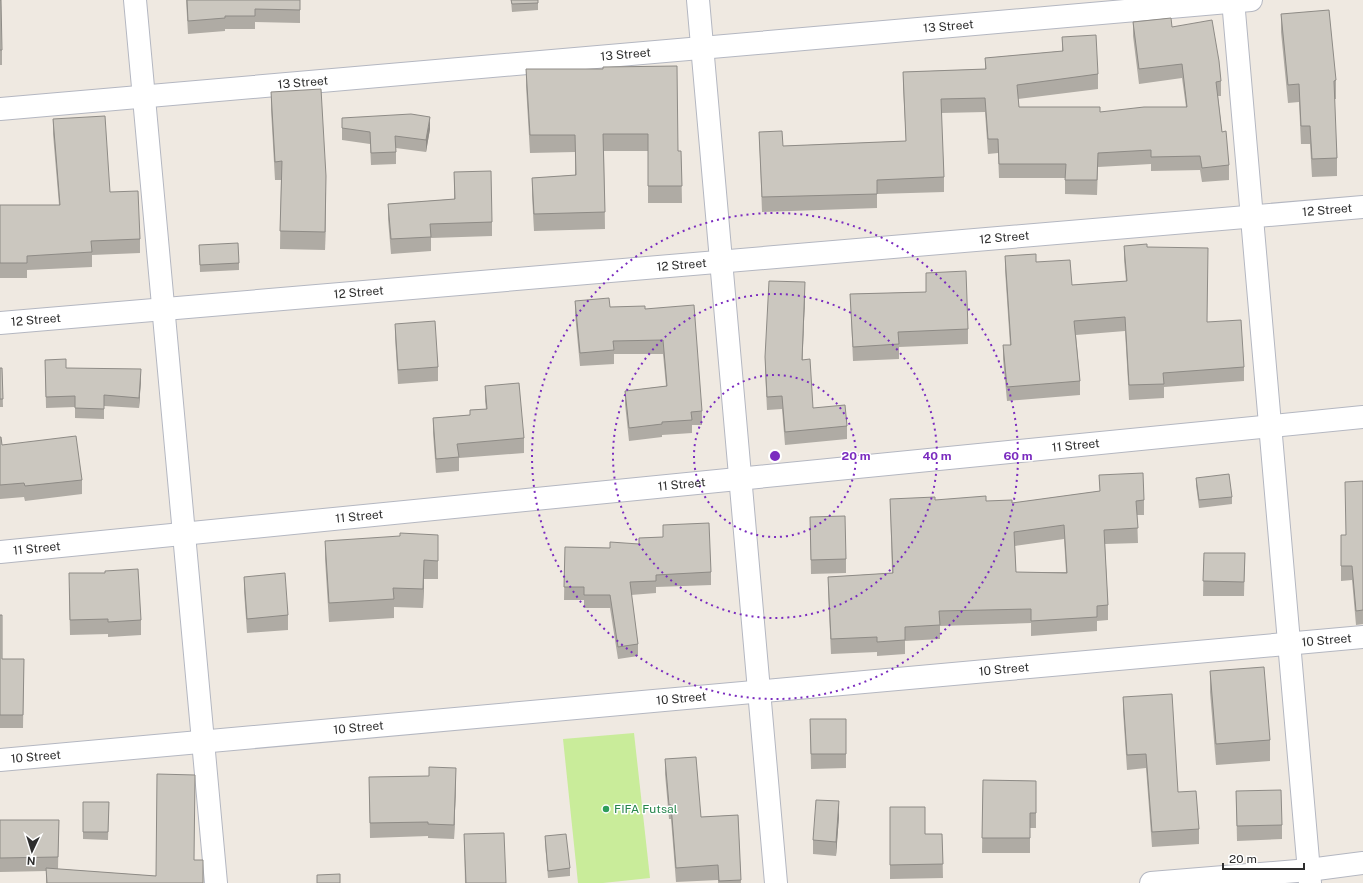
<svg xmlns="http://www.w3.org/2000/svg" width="1363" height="883" viewBox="0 0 1363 883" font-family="'Public Sans',sans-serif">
  <rect width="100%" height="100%" fill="#efe9e1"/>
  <path fill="#c9ec9a" d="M634 733 650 878 603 883H578L563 739Z"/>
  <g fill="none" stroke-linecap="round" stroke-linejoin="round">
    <g stroke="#b4b7c1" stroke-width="24">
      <g id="street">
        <path d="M135 0 216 883"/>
        <path d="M698 0 776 883"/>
        <path d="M1233 0 1310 883"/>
        <path id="s1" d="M0 109 1251 0"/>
        <path id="s2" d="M0 323 1363 207"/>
        <path id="s3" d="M0 552 1363 417"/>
        <path id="s4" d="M0 760 1363 637"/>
        <path d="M1151 883 1309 870 1363 863"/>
      </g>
    </g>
    <use href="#street" stroke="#fff" stroke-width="22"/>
  </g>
  <g fill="#afaba4" fill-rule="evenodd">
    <path d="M0 0 2 50V65H0Z"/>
    <path d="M186 0H300V23L255 22V29H225V31L188 34Z"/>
    <path d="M511 0H538V10L512 12Z"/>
    <path d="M1281 14 1336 80V99H1334L1337 158V176L1312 177 1310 144H1301L1299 102 1288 103 1281 32Z"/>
    <path d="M1133 22 1172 27 1221 81V96H1218L1222 132 1229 165V180L1202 182 1200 170 1151 171V164L1098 167 1097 195 1065 194V178H999L998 153 988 154 985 112 941 113 944 177V192L877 194V208L762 212 759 132 783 146 906 141 903 86V72L985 69V58L1062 51V37L1098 74V89L1018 99 1019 107 1100 112 1186 107 1182 78 1139 84 1133 36Z"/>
    <path d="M526 69H603L678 151H681L682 203H648V151H604L605 229 534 231 532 195V178L575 175V152L530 153 526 86Z"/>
    <path d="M271 92 326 194 325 250 280 249 281 180H275L271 110Z"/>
    <path d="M53 119 110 192 140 239V253L92 255V267L27 270V278H0V205H59L53 134Z"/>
    <path d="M342 128 430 129 426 152 396 148V164L371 165 370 144 342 140Z"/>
    <path d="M454 172 492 222V236L431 238V251L391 254 388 219V204L454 199Z"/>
    <path d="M199 245 239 263V270L200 272Z"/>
    <path d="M1124 246 1147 247 1207 322 1244 367V381L1164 387V398L1129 400 1125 331 1076 335 1080 381V395L1007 401 1003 359V345H1010L1005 270V256L1036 262 1072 285 1126 281 1124 260Z"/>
    <path d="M926 273 968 329V344L899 347V359L853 361 850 294 926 292Z"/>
    <path d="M805 296 802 360 813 408 847 426V439L785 445 782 409 767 410 765 370V357Z"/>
    <path d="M575 301 610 307 645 309 702 411V425H692V433L662 435V437L629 441 625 404V391L666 386 663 354H614V364L580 366 575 314Z"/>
    <path d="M395 324 438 367V381L398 384 395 338Z"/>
    <path d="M45 360 66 368 141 379 139 408 104 406V419L75 418V407L46 408Z"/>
    <path d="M0 368H2L3 407H0Z"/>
    <path d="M485 386 524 438V453L459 458V471L436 473 433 433V418L470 415V410L486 409 485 401Z"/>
    <path d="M0 437 2 445 82 480V494L25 501 24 497 0 499Z"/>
    <path d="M1099 475 1144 500V515H1137L1138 543 1105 544 1108 605V620L1097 621V631L1031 636V623L940 626V639L905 641V654L877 656V652L831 654 828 592V577L892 573 890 499 986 501 1012 503 1100 491ZM1064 539 1066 572H1016L1015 546Z"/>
    <path d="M1196 478 1232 497V504L1199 508 1196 485Z"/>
    <path d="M1363 481V624L1356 625 1352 580 1341 581V535H1346Z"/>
    <path d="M810 517 846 559V573L811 574Z"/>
    <path d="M663 525 711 572V585L656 587V593L631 595 638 644V656L618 659 610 608H584V600H564L565 547 610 548 639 544V538L663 537Z"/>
    <path d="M325 541 438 554V579H424L423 608 394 607V618L329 622 325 559Z"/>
    <path d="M1204 553H1245L1244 596H1203Z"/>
    <path d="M244 577 288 615V630L247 633 244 591Z"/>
    <path d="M69 588 141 620V635L108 637V634L70 635Z"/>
    <path d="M0 615 2 659H24L23 728H0Z"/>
    <path d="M1210 671 1270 740V761L1216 765 1210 692Z"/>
    <path d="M1123 697 1199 829V844L1152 847 1146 768 1127 770 1123 711Z"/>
    <path d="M810 719H846V768L811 769Z"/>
    <path d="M665 759 701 817 738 815 741 883H718V880L676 882 671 819H669L665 774Z"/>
    <path d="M369 777 456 782 454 839 428 838V836L370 838Z"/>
    <path d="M983 780 1036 781V828H1030V853H982Z"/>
    <path d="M1236 791 1282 825V839L1237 841Z"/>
    <path d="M83 802H109L108 840 83 839Z"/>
    <path d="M890 807 925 834H942L943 878 890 879Z"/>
    <path d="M839 816 836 856 813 854V840Z"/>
    <path d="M0 820H59L58 869 156 876 194 860 203 883H46V871L0 872Z"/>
    <path d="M464 834 506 883H465Z"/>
    <path d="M545 836 570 868V876L548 878 545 844Z"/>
  </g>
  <g fill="#8e8b86">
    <path d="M430 117V129L426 152V140Z"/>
    <path d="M326 176V194L325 250V232Z"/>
    <path d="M805 282V296L802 373V360Z"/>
    <path d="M141 369V379L139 408V398Z"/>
    <path d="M424 560V579L423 608V589Z"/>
    <path d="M456 768V782L454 839V825Z"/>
    <path d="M839 801V816L836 856V842Z"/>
  </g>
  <g fill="#cbc7bf" stroke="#8e8b86" fill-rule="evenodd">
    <path d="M0 0H1L2 50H0Z"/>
    <path d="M187 0H300V10L255 9V16H225V18L188 21Z"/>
    <path d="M511 0H538V3L512 4Z"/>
    <path d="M1329 10 1336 80 1334 81 1337 158 1312 159 1310 126H1301L1299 84 1288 85 1281 14Z"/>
    <path d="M1171 18 1172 27 1212 20 1219 61 1221 81 1216 82 1222 132 1226 131 1229 165 1202 168 1200 156 1151 157V150L1098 153 1097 180H1065L1066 164H999L998 139H988L985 98 941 99 944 177 877 180V194L762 197 759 132 782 131 783 146 906 141 903 72 986 69 985 58 1063 51 1062 37 1096 35 1098 74 1017 85 1019 107H1100V112L1144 107H1187L1182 64 1139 69 1133 22Z"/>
    <path d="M677 66 678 151H681L682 186H648V134H603L605 212 534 214 532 178 576 175 575 135H530L526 69H603V67Z"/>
    <path d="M321 89 326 176 325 232 280 231 282 161 275 162 271 92Z"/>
    <path d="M411 114 430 117 426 140 395 136 396 152 371 153 370 132 342 128V118Z"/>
    <path d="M105 116 110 192 138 191 140 239 91 241 92 252 27 256V263H0V205H60L53 119Z"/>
    <path d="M491 171 492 222 430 224 431 237 391 239 388 204 455 199 454 172Z"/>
    <path d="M238 243 239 263 200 265 199 245Z"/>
    <path d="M1147 244V247L1208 248 1207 322 1241 320 1244 367 1163 373 1164 384 1129 385 1125 317 1074 321 1080 381 1007 387 1003 345H1011L1005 256 1036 254V262L1070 260 1072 285 1127 281 1124 246Z"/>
    <path d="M966 271 968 329 898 332 899 344 853 347 850 294 926 292V273Z"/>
    <path d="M769 281 805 282 802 360 810 359 813 408 845 405 847 426 785 432 782 396 767 397 765 357Z"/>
    <path d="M609 298 610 307 645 306V309L694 305 702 411 691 412 692 420 662 422V424L629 428 625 391 667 386 663 340 613 341 614 350 580 353 575 301Z"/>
    <path d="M435 321 438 367 398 370 395 324Z"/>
    <path d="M66 359V368L141 369 139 398 104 395V409L75 408V396L46 397 45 360Z"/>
    <path d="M0 368H2L3 399H0Z"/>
    <path d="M519 383 524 438 457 444 459 457 436 459 433 418 470 415V410L487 409 485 386Z"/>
    <path d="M76 436 82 480 25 486 24 483 0 485V437H1L2 445Z"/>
    <path d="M1143 473 1144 500 1136 501 1138 528 1104 530 1108 605 1097 606V617L1031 621V609L939 611 940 625 905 627V640L877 642V637L831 639 828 577 893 573 890 499 935 497V500L986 496V501L1012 500V503L1100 491 1099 475ZM1064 525 1067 573 1016 572 1014 532Z"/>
    <path d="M1229 474 1232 497 1199 500 1196 478Z"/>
    <path d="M1363 481V610L1356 611 1352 566H1341V535H1346L1345 482Z"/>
    <path d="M845 516 846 559 811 560 810 517Z"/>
    <path d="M709 523 711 572 656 575V581L630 582 638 644 618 647 610 595H584V587H564L565 547 610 548V542L639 544V538L663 537V525Z"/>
    <path d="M400 533 438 535V561L424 560 423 589 393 588 394 599 329 603 325 541 400 536Z"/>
    <path d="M1204 553H1245L1244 582 1203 581Z"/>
    <path d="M138 569 141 620 108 622V619L70 620 69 573H105V571Z"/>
    <path d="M285 573 288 615 247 619 244 577Z"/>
    <path d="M0 615H2V659H24L23 715H0Z"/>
    <path d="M1264 667 1270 740 1216 744 1210 671Z"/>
    <path d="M1172 694 1178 792 1196 791 1199 829 1152 832 1146 754 1127 755 1123 697Z"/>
    <path d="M810 719H846V754H811Z"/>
    <path d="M696 757 701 817 738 815 741 880 719 881 718 865 676 868 671 805H669L665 759Z"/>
    <path d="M429 767 456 768 454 825 428 824V822L370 823 369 777 429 776Z"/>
    <path d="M157 774 195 775 194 860H203V883H47L46 868 156 876Z"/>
    <path d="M983 780 1036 781V813H1030V838H982Z"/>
    <path d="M1281 790 1282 825 1237 826 1236 791Z"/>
    <path d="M816 800 839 801 836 842 813 840Z"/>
    <path d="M83 802H109L108 832H83Z"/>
    <path d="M890 807H925V834H942L943 864 890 865Z"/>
    <path d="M0 820H59L58 857 0 858Z"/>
    <path d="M504 833 506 883H466L464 834Z"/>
    <path d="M566 834 570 868 548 871 545 836Z"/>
    <path d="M340 874V883H317V875Z"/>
  </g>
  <g fill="none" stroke="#7b2cbf" stroke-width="2" stroke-dasharray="2 4">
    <circle cx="775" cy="456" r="81"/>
    <circle cx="775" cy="456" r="162"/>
    <circle cx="775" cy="456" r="243"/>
  </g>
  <circle fill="#2e9e5b" stroke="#fff" stroke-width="1.5" cx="606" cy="809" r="4"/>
  <g text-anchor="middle" stroke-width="3" stroke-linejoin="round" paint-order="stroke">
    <g font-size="12" fill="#2e2e2e" stroke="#fff">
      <text dy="4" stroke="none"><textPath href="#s1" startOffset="952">13 Street</textPath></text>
      <text dy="4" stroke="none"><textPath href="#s1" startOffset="628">13 Street</textPath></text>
      <text dy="4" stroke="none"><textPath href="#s1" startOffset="304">13 Street</textPath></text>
      <text dy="4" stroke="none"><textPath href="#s2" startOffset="1332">12 Street</textPath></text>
      <text dy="4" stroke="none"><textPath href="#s2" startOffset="1008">12 Street</textPath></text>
      <text dy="4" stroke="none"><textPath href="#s2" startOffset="684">12 Street</textPath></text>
      <text dy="4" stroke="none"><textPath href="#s2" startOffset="360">12 Street</textPath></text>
      <text dy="4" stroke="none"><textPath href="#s2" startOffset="36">12 Street</textPath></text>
      <text dy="4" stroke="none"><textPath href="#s3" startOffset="1081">11 Street</textPath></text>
      <text dy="4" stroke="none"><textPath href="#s3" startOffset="685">11 Street</textPath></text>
      <text dy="4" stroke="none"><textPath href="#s3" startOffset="361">11 Street</textPath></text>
      <text dy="4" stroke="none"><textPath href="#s3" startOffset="37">11 Street</textPath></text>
      <text dy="4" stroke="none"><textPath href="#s4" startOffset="1332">10 Street</textPath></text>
      <text dy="4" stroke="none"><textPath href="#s4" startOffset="1008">10 Street</textPath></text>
      <text dy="4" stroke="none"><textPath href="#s4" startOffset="684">10 Street</textPath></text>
      <text dy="4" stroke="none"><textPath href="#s4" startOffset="360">10 Street</textPath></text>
      <text dy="4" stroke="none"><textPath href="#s4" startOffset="36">10 Street</textPath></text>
    </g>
    <g font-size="12" fill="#27864d" stroke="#fff" text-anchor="start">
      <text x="614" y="813">FIFA Futsal</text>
    </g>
  </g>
  <circle cx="775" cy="456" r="6" fill="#7b2cbf" stroke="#fff" stroke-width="2"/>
  <g font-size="12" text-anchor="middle" font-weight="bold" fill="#7b2cbf" stroke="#fff" stroke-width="3" stroke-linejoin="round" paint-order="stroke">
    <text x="856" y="460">20 m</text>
    <text x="937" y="460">40 m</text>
    <text x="1018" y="460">60 m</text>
  </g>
  <g transform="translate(32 851) rotate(184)" stroke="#ffffff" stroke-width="3" paint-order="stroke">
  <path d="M0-3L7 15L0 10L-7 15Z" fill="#2e2e2e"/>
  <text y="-6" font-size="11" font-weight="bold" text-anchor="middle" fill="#2e2e2e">N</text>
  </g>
  <path d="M1223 863v6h81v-6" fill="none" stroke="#2e2e2e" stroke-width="2"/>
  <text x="1229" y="863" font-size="12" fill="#2e2e2e" stroke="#ffffff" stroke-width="3" paint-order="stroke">20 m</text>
</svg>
